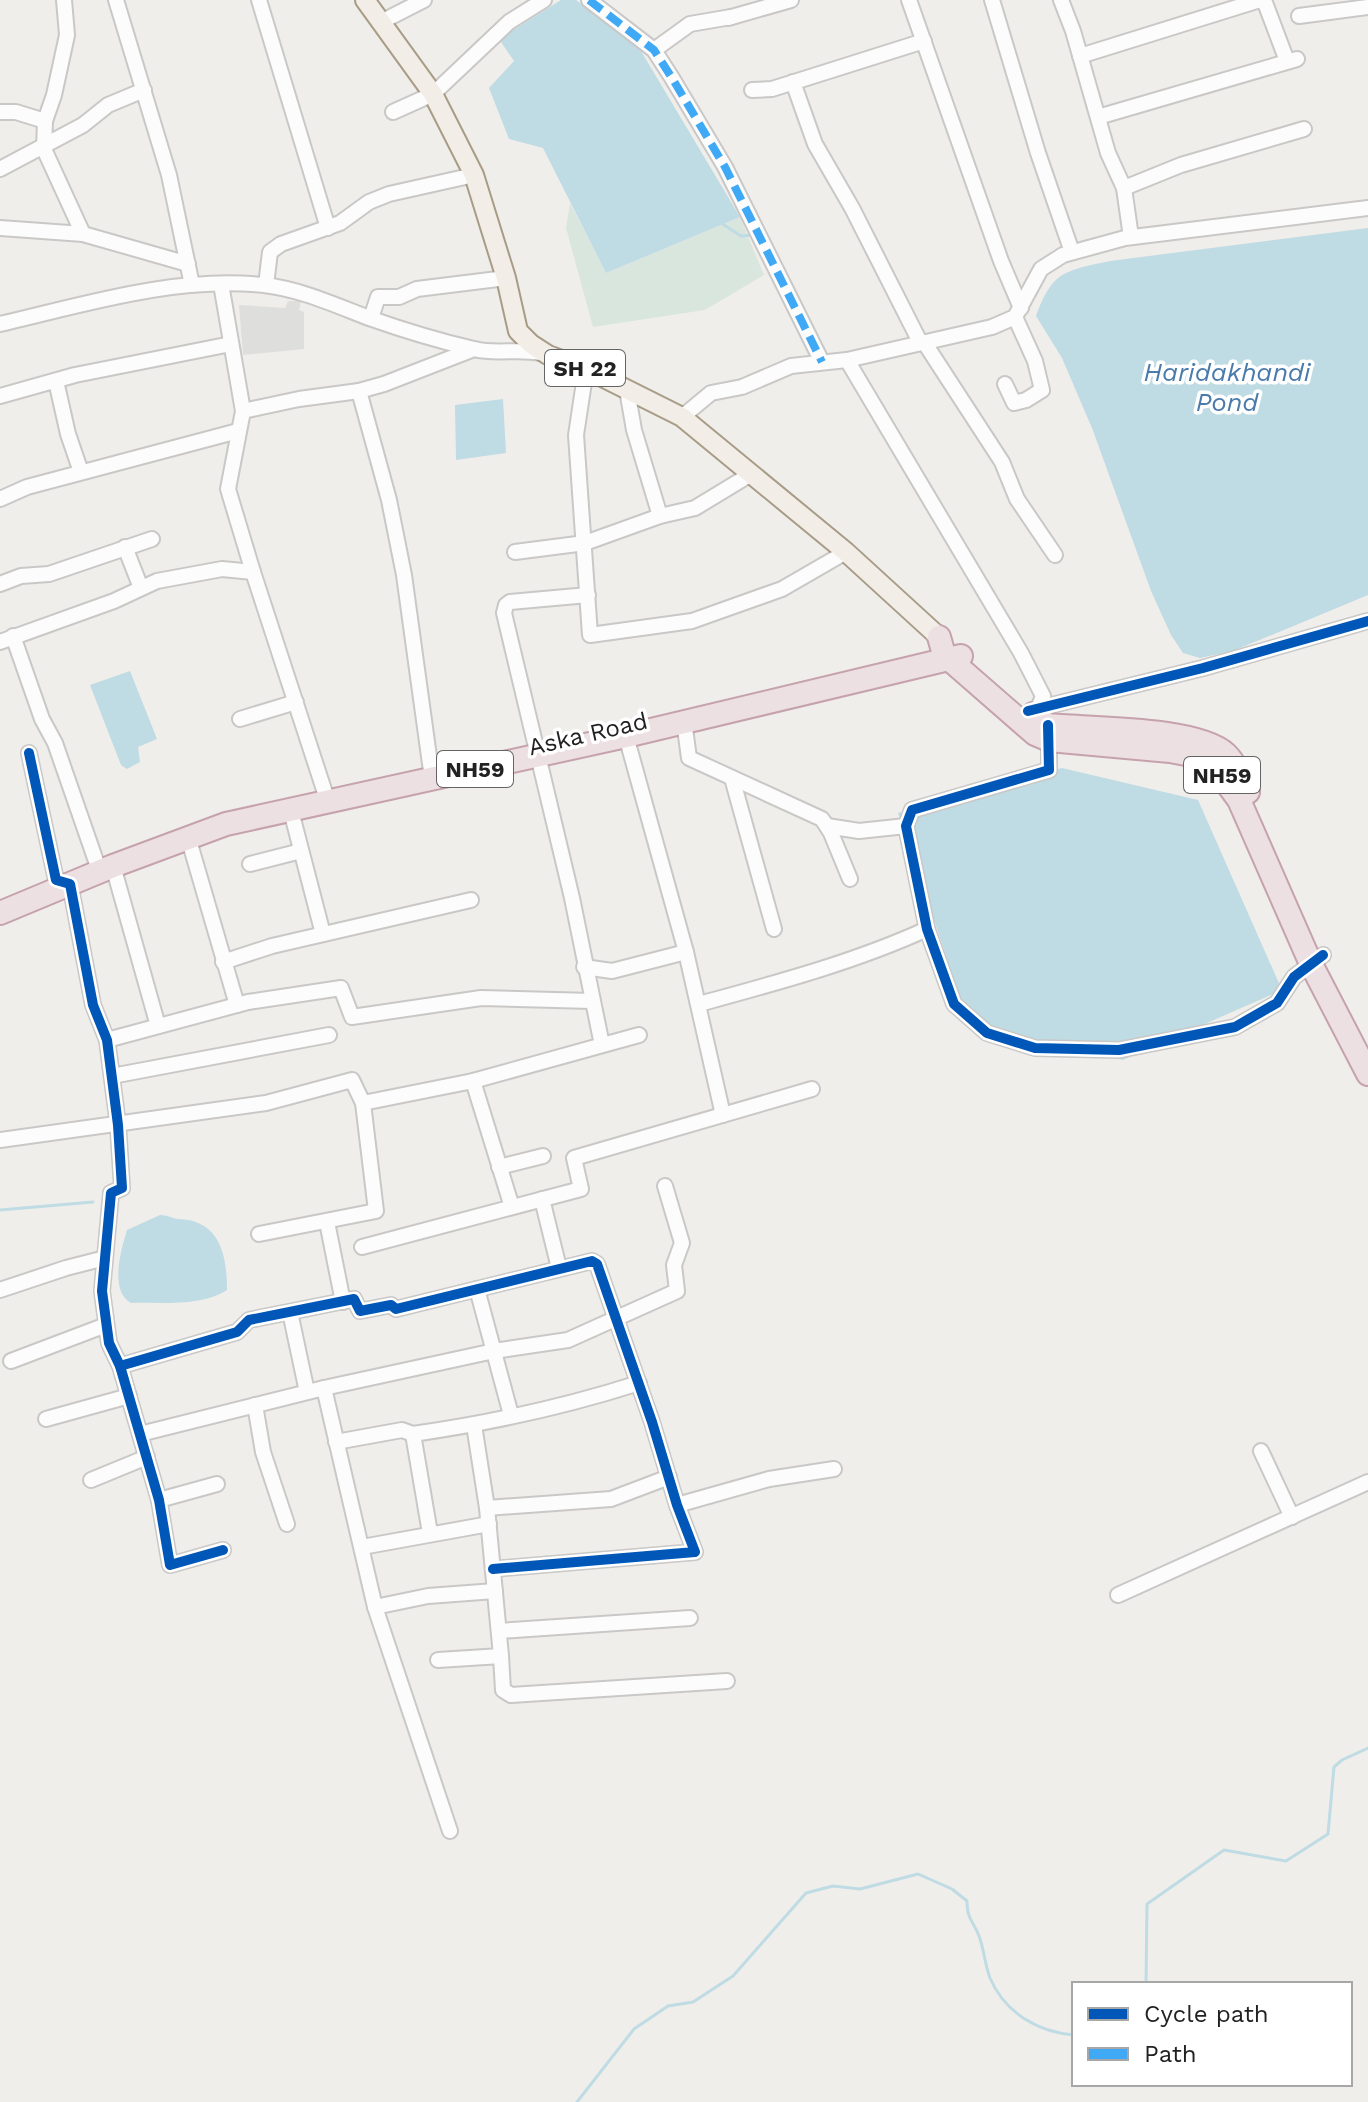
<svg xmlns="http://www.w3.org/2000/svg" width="1368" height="2102" viewBox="0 0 1368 2102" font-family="'Work Sans',sans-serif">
  <rect width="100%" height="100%" fill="#f0eeeb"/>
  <path fill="#dededc" d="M288 301H301L299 310 304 312V349L243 355 239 305 285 308Z"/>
  <path fill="#d9e6de" d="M570 203 606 273 740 217 764 275 705 310 593 327 566 228Z"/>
  <g fill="#bfdbe3">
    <path d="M561 0H576L638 46 740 217 606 273 543 148 509 139 489 88 514 61 499 39Z"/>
    <path d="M1368 228V595L1233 651 1200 658 1183 653 1171 635 1151 591 1092 428 1062 358 1036 316C1053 270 1065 271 1110 261Z"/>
    <path d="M503 399 506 453 456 460 455 405Z"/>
    <path d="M130 671 157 739 138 747 140 762 127 769 121 765 90 685Z"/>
    <path d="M1062 768 1198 800 1282 990 1123 1060 970 1027 898 813Z"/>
    <path d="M160 1215C168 1215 171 1218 178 1219 220 1220 227 1255 227 1290 200 1307 163 1302 131 1303 109 1291 121 1250 127 1230Z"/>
  </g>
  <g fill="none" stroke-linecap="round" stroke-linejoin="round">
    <g stroke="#bfdbe3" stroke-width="3">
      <path d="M721 223 741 236 753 235"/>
      <path d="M0 1210 93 1202"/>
      <path d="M1146 1984 1147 1904 1224 1850 1286 1861 1328 1834 1334 1767 1342 1760 1368 1748"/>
      <path d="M577 2102 634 2029 668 2006 693 2002 733 1976 806 1893 833 1886 860 1889 918 1874 952 1889 967 1901C967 1920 973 1920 979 1936 984 1949 985 1965 990 1978 1005 2013 1038 2032 1074 2035"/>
    </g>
    <g stroke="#c9c8c7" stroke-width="18">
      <g id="minor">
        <path d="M64 0 67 35 54 95 45 121 44 149 83 234"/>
        <path d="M116 0 169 175 192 285"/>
        <path d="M259 0 328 228"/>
        <path d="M589 0 654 50 672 78 725 167 822 362"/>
        <path d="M909 0 1001 261 1021 308"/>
        <path d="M992 0 1038 153 1072 252"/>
        <path d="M1061 0 1073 31 1108 153 1124 188 1131 237"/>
        <path d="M1264 0 1287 61"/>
        <path d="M1299 16 1368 7"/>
        <path d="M728 18 791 0"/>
        <path d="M381 22 424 0"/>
        <path d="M654 50 690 24 731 17"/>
        <path d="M1080 56 1260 0"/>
        <path d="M793 82 815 144 852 208 920 342"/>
        <path d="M752 90 772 89 924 41"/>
        <path d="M0 112H16L45 121"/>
        <path d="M393 112 433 94 509 22 544 0"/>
        <path d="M1098 117 1297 59"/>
        <path d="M0 169 83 125 108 105 144 90"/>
        <path d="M1124 188 1181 165 1304 129"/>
        <path d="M0 228 83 234 188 264"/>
        <path d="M221 284 243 411 228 489 253 572 328 802"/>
        <path d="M266 285 270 252 281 244 340 223 369 202 389 194 474 175"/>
        <path d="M371 318 378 297H399L417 289 506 278"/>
        <path d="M0 324C86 304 175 276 264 285 300 289 335 305 369 318 403 330 439 341 474 349 497 355 518 348 540 353"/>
        <path d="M924 342 1002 462 1017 499 1055 555"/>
        <path d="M847 360 1021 653 1043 696 1035 716"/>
        <path d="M586 369 576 435 590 635 692 621 782 589 846 552"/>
        <path d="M56 381 68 434 81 472"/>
        <path d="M1005 384 1014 403 1026 400 1042 390 1035 361 1015 317"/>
        <path d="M627 390 634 430 660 516"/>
        <path d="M359 391 389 500 404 575 431 771"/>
        <path d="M0 396 75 375 231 344"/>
        <path d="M243 411 299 399 359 391 384 384 474 349"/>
        <path d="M682 417 711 393 742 387 791 366 847 360 992 327 1015 317 1041 269 1063 255 1125 238 1368 208"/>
        <path d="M0 499 27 487 238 431"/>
        <path d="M125 547 141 588"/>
        <path d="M515 552 585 543 660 516 695 508 751 474"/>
        <path d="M0 584 21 576 49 574 152 539"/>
        <path d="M588 595 510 602 506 605 504 613 572 898 602 1045"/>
        <path d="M13 636 42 719 55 743 97 864"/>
        <path d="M0 642 114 601 157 581 222 569 253 572"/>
        <path d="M1032 710 1203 668 1368 621"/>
        <path d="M240 719 296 702"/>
        <path d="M684 721 689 758 822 819 831 833 850 879"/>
        <path d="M1049 734V770L912 810 906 826 927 929 954 1004 987 1033 1035 1048 1119 1050 1235 1027 1277 1003 1294 977 1323 955"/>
        <path d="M626 736 686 952 723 1115"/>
        <path d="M29 753 56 880 70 884 93 1005 107 1040 118 1125 122 1188 111 1193 102 1291 109 1343 120 1366 159 1500 170 1565 223 1550"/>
        <path d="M732 778 774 929"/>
        <path d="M291 811 323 934"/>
        <path d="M827 826 859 831 906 826"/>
        <path d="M188 837 237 1005"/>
        <path d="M250 864 301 851"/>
        <path d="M113 866 158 1026"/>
        <path d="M223 962 272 946 471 900"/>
        <path d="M584 967 612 971 686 952"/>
        <path d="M699 1004C776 983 855 962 927 929"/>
        <path d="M107 1040 248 1002 341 988 352 1017 481 998 592 1001"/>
        <path d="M112 1076 329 1035"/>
        <path d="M473 1081 512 1207"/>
        <path d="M0 1140 266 1103 352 1080 363 1103 473 1081 639 1035"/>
        <path d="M499 1167 543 1156"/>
        <path d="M542 1199 559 1268"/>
        <path d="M327 1222 343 1302"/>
        <path d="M259 1234 376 1211 363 1103"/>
        <path d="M362 1247 581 1189 574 1158 812 1089"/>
        <path d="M477 1289 511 1415"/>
        <path d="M0 1290 66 1268 105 1258"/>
        <path d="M290 1312 307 1392"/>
        <path d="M11 1361 106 1325"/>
        <path d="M120 1366 237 1332 249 1320 354 1299 360 1311 391 1305 396 1309 592 1261 597 1264 652 1422 677 1505 695 1552 493 1569"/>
        <path d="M324 1388 375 1607 450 1831"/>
        <path d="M255 1405 263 1452 287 1524"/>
        <path d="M46 1419 129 1396"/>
        <path d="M474 1425 487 1508 501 1656"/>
        <path d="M140 1434 324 1388 494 1351 568 1340 677 1291 674 1265 682 1243 665 1186"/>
        <path d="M413 1434 430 1533"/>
        <path d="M336 1442 402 1430 413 1434C490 1423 564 1407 639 1383"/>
        <path d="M1261 1451 1292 1517"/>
        <path d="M91 1480 147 1457"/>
        <path d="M159 1500 217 1484"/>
        <path d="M677 1505 769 1479 834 1469"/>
        <path d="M487 1508 611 1499 669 1477"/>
        <path d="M362 1547 489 1524"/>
        <path d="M1118 1595 1368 1482"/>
        <path d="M375 1607 428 1596 495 1591"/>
        <path d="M499 1631 690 1618"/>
        <path d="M438 1660 501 1656 503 1690 511 1695 727 1681"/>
      </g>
    </g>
    <g stroke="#a79c86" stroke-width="22">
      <path id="major" d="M365 0 433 94 474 175 506 278 518 331 531 344 548 355 586 369 682 417 846 552 939 637"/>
    </g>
    <g stroke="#c5a2ac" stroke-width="26">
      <g id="highway">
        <path d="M939 637 943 651 949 659 1035 734 1049 740 1170 751 1186 754 1214 766 1239 800 1311 964 1368 1074"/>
        <path d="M1033 714 1048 725C1089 729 1198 727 1226 754 1236 764 1242 779 1248 792"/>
        <path d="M0 913 113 866 226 824 626 736 961 656"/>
      </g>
    </g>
    <use href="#minor" stroke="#fdfcfc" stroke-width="14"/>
    <use href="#major" stroke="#f3ede7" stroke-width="18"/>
    <use href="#highway" stroke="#ece0e2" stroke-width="22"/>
    <path stroke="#3fa9f5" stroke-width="8" stroke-dasharray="16 8" stroke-linecap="butt" d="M589 0 654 50 672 78 725 167 822 362"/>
    <g stroke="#fff" stroke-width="15">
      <g id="cycleway">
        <path d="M1028 711 1203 668 1368 621"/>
        <path d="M1048 725 1049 770 912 810 906 826 927 929 954 1004 987 1033 1035 1048 1119 1050 1235 1027 1277 1003 1294 977 1323 955"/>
        <path d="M29 753 56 880 70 884 93 1005 107 1040 118 1125 122 1188 111 1193 102 1291 109 1343 120 1366 159 1500 170 1565 223 1550"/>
        <path d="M120 1366 237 1332 249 1320 354 1299 360 1311 391 1305 396 1309 592 1261 597 1264 652 1422 677 1505 695 1552 493 1569"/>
      </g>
    </g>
    <use href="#cycleway" stroke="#0057b8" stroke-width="10"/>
  </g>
  <g text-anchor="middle" stroke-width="7" stroke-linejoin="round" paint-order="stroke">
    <g fill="#fff" stroke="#646464" stroke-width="2">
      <rect x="545" y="350" width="80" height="36" rx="6"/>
      <rect x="437" y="751" width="76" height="36" rx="6"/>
      <rect x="1184" y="757" width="76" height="36" rx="6"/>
    </g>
    <g font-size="22" font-weight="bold" fill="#222">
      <text x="585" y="376">SH 22</text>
      <text x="475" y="777">NH59</text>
      <text x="1222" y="783">NH59</text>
    </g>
    <g font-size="24" fill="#222" stroke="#fff">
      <text transform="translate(588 734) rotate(-13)" y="8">Aska Road</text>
    </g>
    <g font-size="26" font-style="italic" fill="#4a7aab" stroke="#fff">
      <text x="1227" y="381">Haridakhandi<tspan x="1227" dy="30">Pond</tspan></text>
    </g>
  </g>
  <rect x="1072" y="1982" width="280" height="104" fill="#ffffff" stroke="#a7a7a7" stroke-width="2"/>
  <rect x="1088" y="2008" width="40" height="12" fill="#0057b8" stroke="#a7a7a7" stroke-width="2"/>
  <text x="1144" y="2022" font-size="24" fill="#222222">Cycle path</text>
  <rect x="1088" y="2048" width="40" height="12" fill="#3fa9f5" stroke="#a7a7a7" stroke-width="2"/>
  <text x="1144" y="2062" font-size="24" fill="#222222">Path</text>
</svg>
